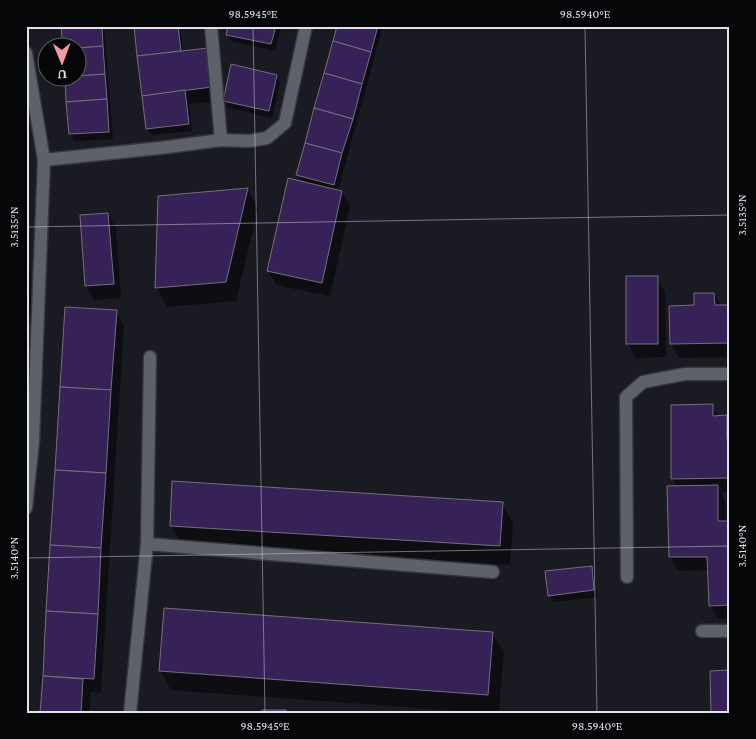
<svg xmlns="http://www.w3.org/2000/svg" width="756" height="739" viewBox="0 0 756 739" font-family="'Crimson Pro',serif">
  <rect width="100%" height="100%" fill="#191a22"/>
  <g fill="#0007">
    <path d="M63 26H104L113 139 74 141 70 134 66 78H78V48Z"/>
    <path d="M135 26H180L183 52 207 49 220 101 189 104 192 131 151 135 147 128Z"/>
    <path d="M229 26H281L275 51 231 41 227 34Z"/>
    <path d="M338 26H383L338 191 342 192 350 206 330 296 276 285 268 271 302 183 298 175Z"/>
    <path d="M276 76 280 83 272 118 228 108 224 101Z"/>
    <path d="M247 189 258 208 236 301 167 307 156 287Z"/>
    <path d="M108 214 116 228 121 298 94 300 86 286 81 216Z"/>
    <path d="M26 260 29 265 35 320 26 321Z"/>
    <path d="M627 278H657L665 292 666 357 636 358 628 344Z"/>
    <path d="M714 294 721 306H730V357L679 358 671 344 695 307Z"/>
    <path d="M67 309 116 312 124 325 101 693 91 692 89 713H41Z"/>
    <path d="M712 406 719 417H726L730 423V492H721L725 500 726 522H730V619H718L710 605 709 570 678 571 670 557 677 487 672 479Z"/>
    <path d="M502 503 513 523 510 565 182 545 171 526Z"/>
    <path d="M591 567 595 574 597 597 553 602 549 595Z"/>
    <path d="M165 610 492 633 504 652 499 713H486L171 690 160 671Z"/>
  </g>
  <g fill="#372258" stroke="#73707a">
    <path d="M61 26H102L103 46 78 48H63Z"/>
    <path d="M134 26H178L181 51 137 56Z"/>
    <path d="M228 26H276L271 44 226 35Z"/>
    <path d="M337 26H378L371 52 333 41Z"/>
    <path d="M333 41 371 52 362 84 324 73Z"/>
    <path d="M103 46 105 74 78 76V48Z"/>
    <path d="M208 48 212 87 142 96 137 56Z"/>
    <path d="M231 64 277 75 269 111 223 101Z"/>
    <path d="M324 73 362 84 353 119 314 108Z"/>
    <path d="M105 74 107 99 66 102 65 78H78V76Z"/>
    <path d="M185 90 189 124 146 129 142 96Z"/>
    <path d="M107 99 109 132 69 134 66 102Z"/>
    <path d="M314 108 353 119 342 153 305 143Z"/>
    <path d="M305 143 342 153 334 185 296 175Z"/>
    <path d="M288 178 342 191 322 283 267 271Z"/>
    <path d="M248 188 226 282 155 288 158 196Z"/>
    <path d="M108 213 114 284 85 286 80 215Z"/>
    <rect x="626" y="276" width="32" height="68"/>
    <path d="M694 293H714L715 305H730V343L670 344 669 306 694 305Z"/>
    <path d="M65 307 117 310 111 390 60 387Z"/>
    <path d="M60 387 111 390 106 473 55 470Z"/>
    <path d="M713 404V416L727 415V439H730V478L671 479V405Z"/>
    <path d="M55 470 106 473 101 548 50 545Z"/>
    <path d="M172 481 503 502 500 546 170 526Z"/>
    <path d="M718 485V521H730V605L709 606 707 557H669L667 486Z"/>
    <path d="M50 545 101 548 98 614 46 611Z"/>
    <path d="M592 566 594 590 548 596 545 571Z"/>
    <path d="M164 608 493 632 488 695 159 671Z"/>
    <path d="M46 611 98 614 94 679 43 676Z"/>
    <path d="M730 670V713H711L710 671Z"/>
    <path d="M43 676 83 679 81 713H40Z"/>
    <rect x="262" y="710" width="24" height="3"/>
  </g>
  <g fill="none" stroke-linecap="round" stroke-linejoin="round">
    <g stroke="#36363c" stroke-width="15">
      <g id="minor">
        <path d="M211 26 221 140"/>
        <path d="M26 53 44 160 33 441 26 508"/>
        <path d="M44 160 160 148 221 140 249 141 267 138 285 123 306 26"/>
        <path d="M147 544 493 572"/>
        <path d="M627 577 626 397 643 382 685 374H730"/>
        <path d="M702 631H730"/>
        <path d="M130 713 147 544 150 357"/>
      </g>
    </g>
    <use href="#minor" stroke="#5e606a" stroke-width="12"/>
  </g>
  <path fill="none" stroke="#e2e3e9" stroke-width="1" stroke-opacity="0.45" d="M253 26 265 713M585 26 597 713M26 227 730 215M26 558 730 546"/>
  <rect width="756" height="739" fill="none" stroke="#050608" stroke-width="55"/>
  <g transform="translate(62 62) rotate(179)"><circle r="24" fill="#050608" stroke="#5d5e62"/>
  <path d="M0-4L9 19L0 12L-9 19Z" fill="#f49aa2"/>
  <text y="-8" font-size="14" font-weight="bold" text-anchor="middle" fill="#e2e3e9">U</text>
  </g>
  <rect x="28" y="28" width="700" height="684" fill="none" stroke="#e2e3e9" stroke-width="2"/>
  <g font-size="12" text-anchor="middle" fill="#e2e3e9">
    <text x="253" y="18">98.5945°E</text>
    <text x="585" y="18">98.5940°E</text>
    <text transform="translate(742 215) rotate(-90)" y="4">3.5135°N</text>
    <text transform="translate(14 227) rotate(-90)" y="4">3.5135°N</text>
    <text transform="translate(742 546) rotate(-90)" y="4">3.5140°N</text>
    <text transform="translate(14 558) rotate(-90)" y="4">3.5140°N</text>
    <text x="265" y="730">98.5945°E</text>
    <text x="597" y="730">98.5940°E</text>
  </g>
</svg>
